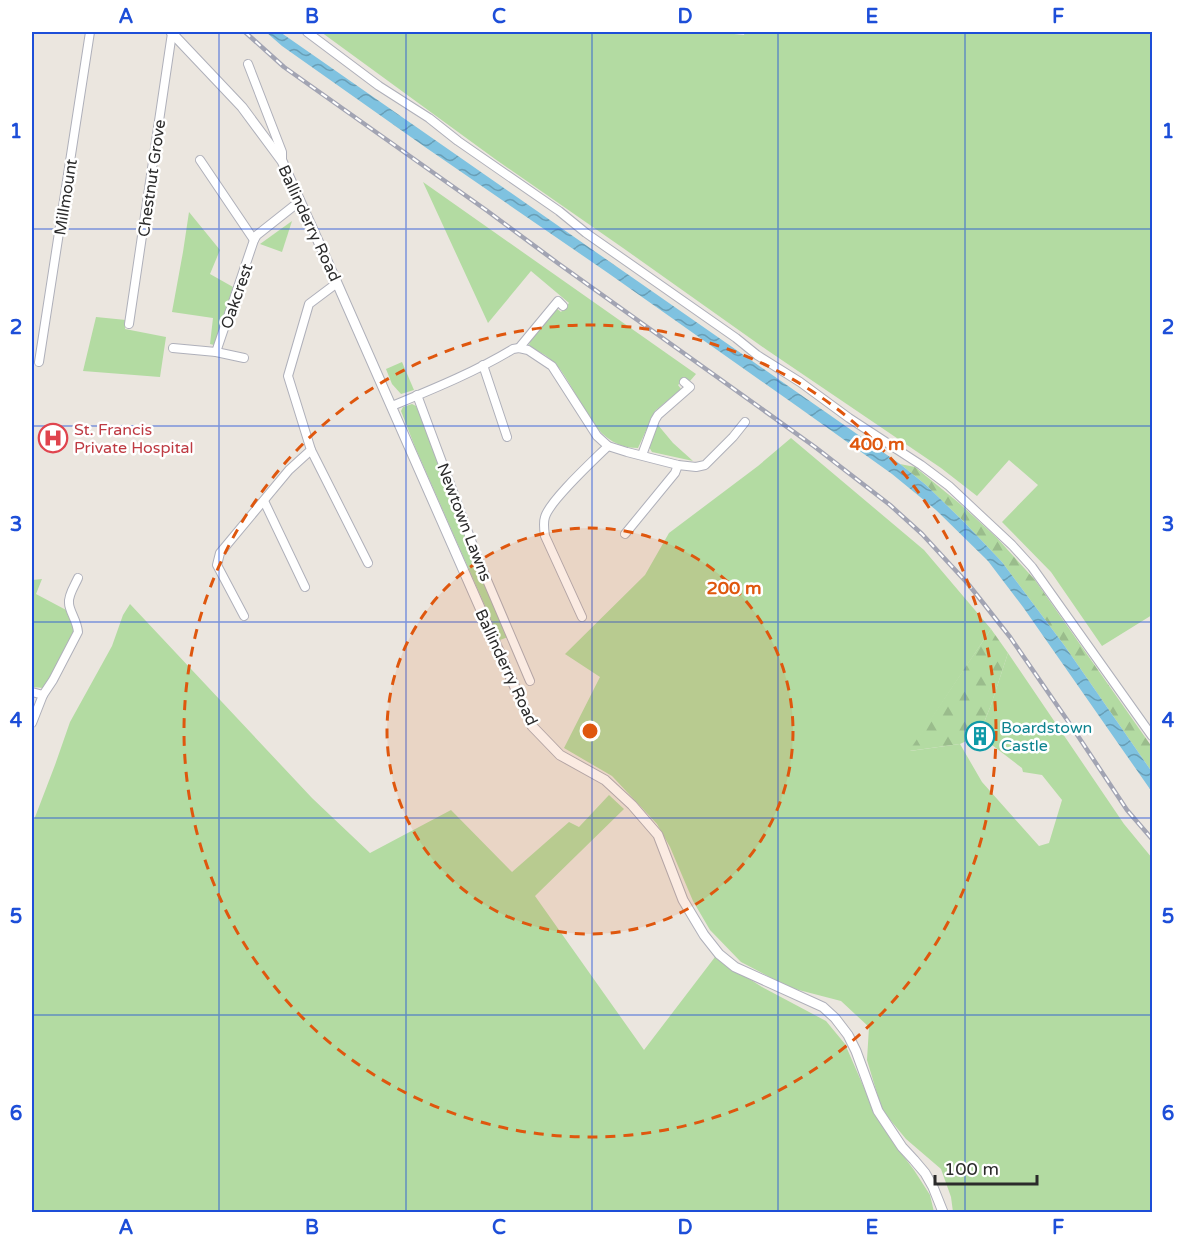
<svg xmlns="http://www.w3.org/2000/svg" width="1184" height="1244" viewBox="0 0 1184 1244" font-family="'Varela Round',sans-serif">
  <defs>
    <pattern id="forest-firs" width="22" height="20" patternUnits="userSpaceOnUse" patternTransform="scale(1.5)"><rect width="22" height="20" fill="#b3dba2"/><path d="M5 1l3.5 6h-7zM16 11l3.5 6h-7z" fill="#9abc8c"/></pattern>
    <pattern id="water-waves" width="16" height="10" patternUnits="userSpaceOnUse" patternTransform="scale(1.5)"><rect width="16" height="10" fill="#7fc2e0"/><path d="M0 5q4-4 8 0t8 0" fill="none" stroke="#689eb6"/></pattern>
  </defs>
  <rect width="100%" height="100%" fill="#ebe6df"/>
  <g fill="#b3dba2">
    <path d="M321 32H714L744 35 745 32H1152V615L1102 646 1051 572 1002 522 1038 485 1009 460 977 496 941 468 767 350 623 248 495 159Z"/>
    <path d="M423 182 696 374 690 381 685 378 678 385 681 389 655 411 638 448C593 448 582 397 559 368 555 363 549 358 545 355 539 351 534 350 529 345L531 338 556 308 561 312 569 303 531 271 488 323Z"/>
    <path d="M189 212 220 250 210 274 233 287 214 345 210 344 213 318 172 312 183 252Z"/>
    <path d="M292 221 282 252 260 244Z"/>
    <path d="M96 317 126 320 125 329 166 337 160 377 83 371Z"/>
    <path d="M402 362 414 390 401 394 392 384 386 369Z"/>
    <path d="M412 404 416 406 427 430 453 506 508 637 500 640 415 447 401 411 403 407Z"/>
    <path d="M658 425 673 443 693 461 652 452 649 447Z"/>
    <path d="M791 438 924 550 991 629 910 751 960 744 982 782 1039 846 1049 843 1062 800 1042 775 1023 772 1022 768 979 735 991 705 1008 653 1124 824 1152 858V1212H953L951 1197 941 1169 906 1139 882 1110 867 1060 869 1027 841 1001 791 988 741 962 710 930 693 901 670 847 657 824 612 776 564 748 600 677 565 654 645 575 669 533 758 466Z"/>
    <path d="M42 579 36 594 68 611 75 631 47 685 43 688 32 687V580Z"/>
    <path d="M130 604 312 798 370 853 451 810 512 872 569 822 579 827 609 795 624 809 535 896 644 1050 715 957 762 987 826 1021 845 1044 875 1113 895 1145 914 1170 930 1195 934 1212H32V825L55 765 70 722 112 646 123 615Z"/>
  </g>
  <g fill="url(#forest-firs)">
    <path d="M900 464 915 467 959 503 997 538 1035 580 1152 747V772L1064 645 1002 562 965 523 926 485Z"/>
    <path d="M991 629 1008 653 991 705 979 735 960 744 909 751Z"/>
  </g>
  <path fill="url(#water-waves)" d="M266 32H280L900 464 926 485 965 523 1002 562 1064 645 1152 772V792L1023 607 988 561 936 510 892 474 801 409 608 273 425 147 282 46Z"/>
  <g fill="none" stroke-linecap="round" stroke-linejoin="round">
    <g stroke="#afb0ba" stroke-width="10">
      <g id="minor">
        <path d="M307 32 379 86 429 118 458 141 559 211 586 233 736 338 757 355 800 382 849 418 921 465 949 486 1012 545 1032 567 1152 736"/>
        <path d="M248 64 282 152V161"/>
        <path d="M200 160 254 240"/>
        <path d="M129 324 172 33"/>
        <path d="M173 348 216 352 244 358"/>
        <path d="M519 348 558 301 563 306"/>
        <path d="M216 352 254 240 257 235 300 201"/>
        <path d="M39 362 90 32"/>
        <path d="M483 365 507 437"/>
        <path d="M417 395 478 559 530 681"/>
        <path d="M392 406C433 389 475 372 513 349L519 348 528 350 552 366 597 436 608 446 627 452 678 465 696 467 705 465 733 437 745 422"/>
        <path d="M311 450 368 563"/>
        <path d="M642 455 655 420 658 415 690 387 684 382"/>
        <path d="M264 501 305 587"/>
        <path d="M625 534 675 473 678 465"/>
        <path d="M244 616 217 565 220 553 289 470 311 450 288 376 309 304 337 283"/>
        <path d="M582 617 545 536C544 529 543 523 545 517 550 500 594 460 608 446"/>
        <path d="M32 692 43 695 32 723"/>
        <path d="M43 695 53 680 78 632C77 620 69 611 69 603 68 595 75 585 78 578"/>
      </g>
    </g>
    <g stroke="#afb0ba" stroke-width="11">
      <path id="tertiary" d="M171 32 242 107 282 161 337 283 532 726 560 755 605 780 632 805 658 835 683 900 704 935 719 954 735 967 823 1007 835 1018 848 1035 856 1051 878 1111 902 1147 914 1160 925 1173 933 1187 943 1212"/>
    </g>
    <use href="#minor" stroke="#fff" stroke-width="8"/>
    <use href="#tertiary" stroke="#fff" stroke-width="9"/>
    <g stroke="#a2a4b3" stroke-width="4.5">
      <path id="rail" d="M245 32 284 67 486 210 559 264 815 447 890 505 922 534 969 585 1010 637 1072 727 1127 810 1152 839"/>
    </g>
    <use href="#rail" stroke="#fff" stroke-width="2" stroke-dasharray="7" stroke-linecap="butt"/>
  </g>
  <path fill="none" stroke="#1d4ed8" stroke-width="1.5" stroke-opacity="0.55" d="M219 32V1212M406 32V1212M592 32V1212M778 32V1212M965 32V1212M32 229H1152M32 426H1152M32 622H1152M32 818H1152M32 1015H1152"/>
  <circle cx="590" cy="731" r="203" fill="#df570e" fill-opacity=".12"/>
  <g fill="none" stroke="#df570e" stroke-width="3" stroke-dasharray="10 8">
    <circle cx="590" cy="731" r="203"/>
    <circle cx="590" cy="731" r="406"/>
  </g>
  <defs>
    <g id="hospital-ring" transform="scale(1.5)"><circle r="9.5" fill="#fff" stroke="#e0444e" stroke-width="1.5"/><path d="M-5-5h3v3.5h4V-5h3V5h-3V1.5h-4V5h-3Z" fill="#e0444e"/></g>
    <g id="building-ring" transform="scale(1.5)"><circle r="9.5" fill="#fff" stroke="#0f9aa8" stroke-width="1.5"/><path d="M-4-6H4V6H1V3H-1V6H-4ZM-2.5-4.3h1.7v1.8h-1.7ZM.8-4.3h1.7v1.8H.8ZM-2.5-1h1.7V.8h-1.7ZM.8-1h1.7V.8H.8Z" fill="#0f9aa8"/></g>
  </defs>
  <g fill-rule="evenodd">
    <use href="#hospital-ring" x="53" y="438"/>
    <use href="#building-ring" x="980" y="736"/>
  </g>
  <g text-anchor="middle" stroke-width="5" stroke-linejoin="round" paint-order="stroke">
    <g font-size="16" fill="#2b2b2b" stroke="#fff">
      <text transform="translate(151 178) rotate(-82)" y="6">Chestnut Grove</text>
      <text transform="translate(65 197) rotate(-81)" y="6">Millmount</text>
      <text transform="translate(310 223) rotate(65)" y="6">Ballinderry Road</text>
      <text transform="translate(236 296) rotate(-71)" y="6">Oakcrest</text>
      <text transform="translate(465 522) rotate(69)" y="6">Newtown Lawns</text>
      <text transform="translate(507 667) rotate(65)" y="6">Ballinderry Road</text>
    </g>
    <g font-size="16" fill="#be3a42" stroke="#fff" text-anchor="start">
      <text x="74" y="435">St. Francis<tspan x="74" dy="18">Private Hospital</tspan></text>
    </g>
    <g font-size="16" fill="#0d838f" stroke="#fff" text-anchor="start">
      <text x="1001" y="733">Boardstown<tspan x="1001" dy="18">Castle</tspan></text>
    </g>
  </g>
  <circle cx="590" cy="731" r="9" fill="#df570e" stroke="#fff" stroke-width="3"/>
  <g font-size="18" text-anchor="middle" font-weight="bold" fill="#df570e" stroke="#fff" stroke-width="5" stroke-linejoin="round" paint-order="stroke">
    <text x="877" y="450">400 m</text>
    <text x="734" y="594">200 m</text>
  </g>
  <rect width="1184" height="1244" fill="none" stroke="#ffffff" stroke-width="66"/>
  <path d="M935 1175v9h102v-9" fill="none" stroke="#2b2b2b" stroke-width="3"/>
  <text x="944" y="1175" font-size="18" fill="#2b2b2b" stroke="#ffffff" stroke-width="4.5" paint-order="stroke">100 m</text>
  <rect x="33" y="33" width="1118" height="1178" fill="none" stroke="#1d4ed8" stroke-width="2"/>
  <g font-size="20" text-anchor="middle" font-weight="bold" fill="#1d4ed8">
    <text x="126" y="23">A</text>
    <text x="312" y="23">B</text>
    <text x="499" y="23">C</text>
    <text x="685" y="23">D</text>
    <text x="872" y="23">E</text>
    <text x="1058" y="23">F</text>
    <text x="16" y="138">1</text>
    <text x="1168" y="138">1</text>
    <text x="16" y="334">2</text>
    <text x="1168" y="334">2</text>
    <text x="16" y="531">3</text>
    <text x="1168" y="531">3</text>
    <text x="16" y="727">4</text>
    <text x="1168" y="727">4</text>
    <text x="16" y="923">5</text>
    <text x="1168" y="923">5</text>
    <text x="16" y="1120">6</text>
    <text x="1168" y="1120">6</text>
    <text x="126" y="1234">A</text>
    <text x="312" y="1234">B</text>
    <text x="499" y="1234">C</text>
    <text x="685" y="1234">D</text>
    <text x="872" y="1234">E</text>
    <text x="1058" y="1234">F</text>
  </g>
</svg>
